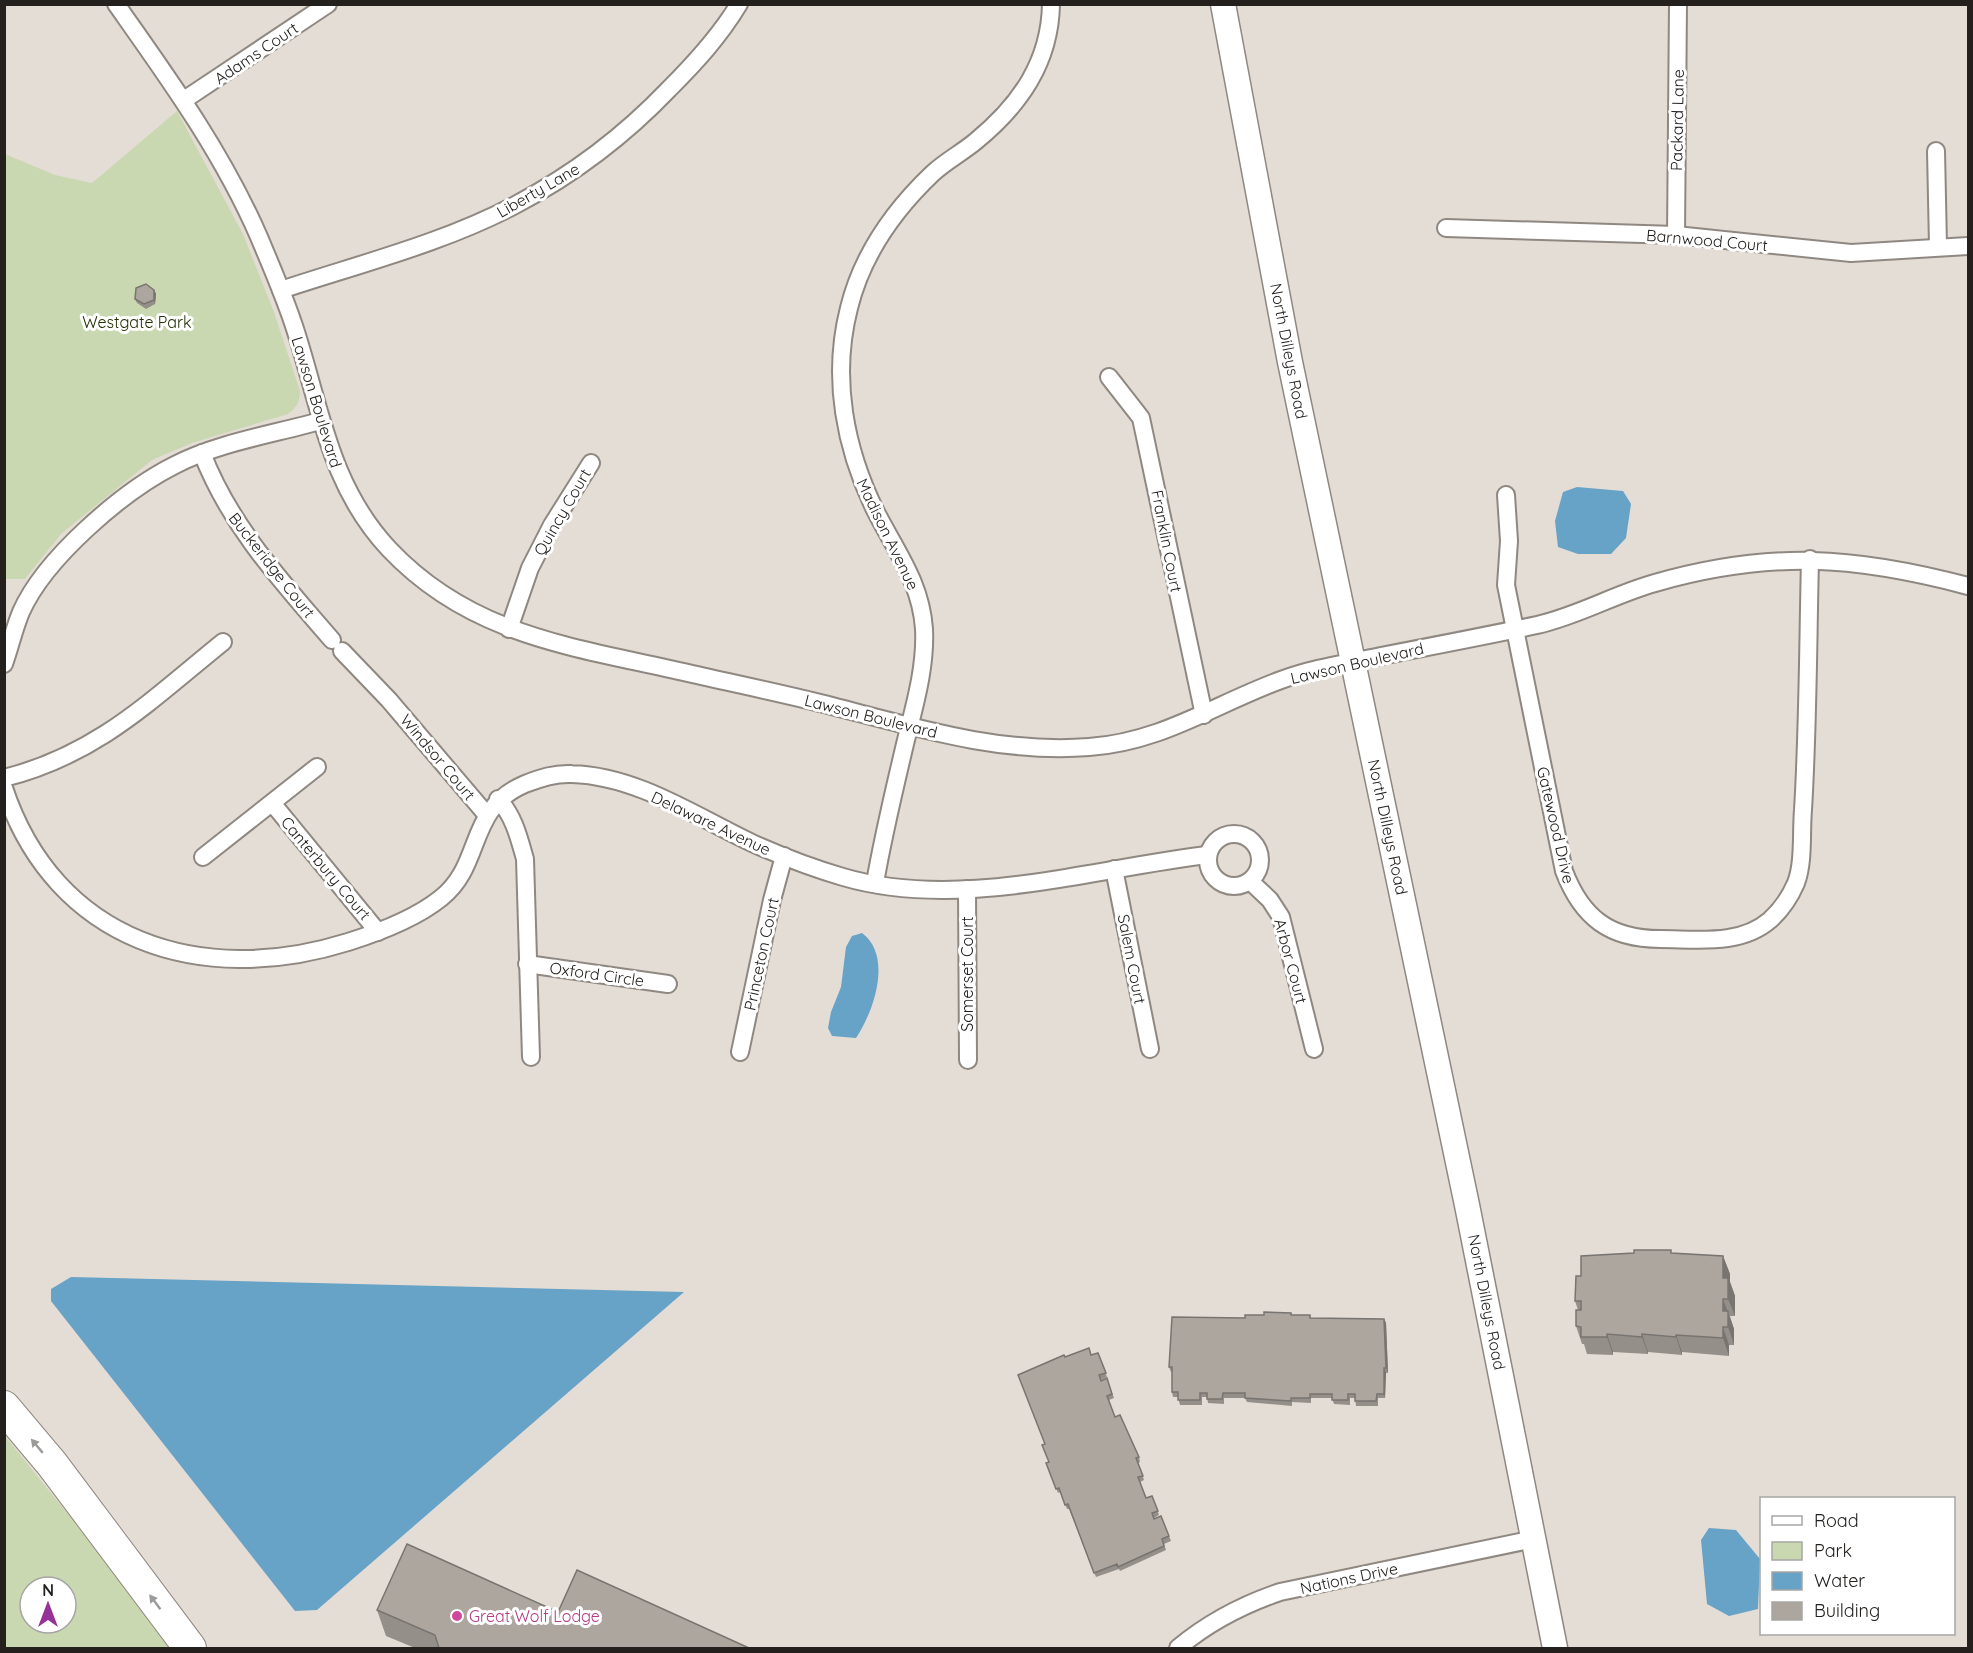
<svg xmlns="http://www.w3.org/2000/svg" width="1973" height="1653" viewBox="0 0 1973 1653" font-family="Quicksand,sans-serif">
  <rect width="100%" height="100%" fill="#e4ddd6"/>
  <g fill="#c9d8b1" fill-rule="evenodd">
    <path d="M177 111 243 234 274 312 300 391C300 402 297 407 288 414L192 443 152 460 61 534 25 579H5V154L55 175 92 183Z"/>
    <path d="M4 1435 110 1566 171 1648H5ZM30 1587H66V1623H30Z"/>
  </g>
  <g fill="#67a2c7">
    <path d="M1577 487 1623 491 1631 504 1626 538 1611 554H1578L1558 547 1555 521 1563 492Z"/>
    <path d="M862 933C893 956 874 1011 856 1038L832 1036 828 1028 831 1012 841 987 846 947 852 936Z"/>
    <path d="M71 1277 684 1292 317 1610 295 1611 51 1301V1289Z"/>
    <path d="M1709 1528 1736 1530 1760 1559 1758 1609 1729 1616 1707 1604 1701 1540Z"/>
  </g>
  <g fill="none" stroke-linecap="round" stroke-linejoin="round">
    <g stroke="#8f8881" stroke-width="20">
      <g id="street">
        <path d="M116 4C169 79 222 152 259 237 272 268 286 300 296 332 321 410 330 486 389 549 472 637 576 647 688 673 736 684 785 694 832 706 917 728 1001 754 1089 747 1162 742 1215 704 1281 680 1313 668 1348 663 1381 656 1433 646 1485 636 1537 625 1578 616 1615 594 1655 583 1770 550 1855 556 1968 586"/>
        <path d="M184 100 328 4"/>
        <path d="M1936 151 1938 246"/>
        <path d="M1446 228 1676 235 1851 253 1968 246"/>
        <path d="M1676 235 1678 4"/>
        <path d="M281 290C359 264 444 243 517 204 574 174 625 135 669 89 695 63 720 36 739 4"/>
        <path d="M1109 377 1141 418 1204 715"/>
        <path d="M202 453C230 526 282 582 332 640"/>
        <path d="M1506 495 1509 541 1506 585 1564 871C1582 918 1610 939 1660 939 1697 939 1740 946 1770 920 1781 910 1790 897 1796 883 1804 862 1801 833 1803 810 1808 727 1808 643 1810 559"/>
        <path d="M509 629 530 568 552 525 591 463"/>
        <path d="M342 651 389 700 486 814"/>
        <path d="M4 664C10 647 14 629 21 612 45 558 123 491 175 465 217 443 274 434 320 421"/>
        <path d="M4 778C97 755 151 700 223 642"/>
        <path d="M4 788C55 942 201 988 348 942 380 932 415 919 441 898 484 864 466 809 525 784 540 778 555 773 572 774 637 776 695 816 752 843 781 856 812 868 843 877 959 911 1090 869 1207 855"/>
        <path d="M498 799C514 816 519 838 525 859L531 1057"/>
        <path d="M273 804 378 932"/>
        <circle cx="1234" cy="860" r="26"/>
        <path d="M203 857 317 767"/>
        <path d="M1114 869 1150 1049"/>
        <path d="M1251 882 1270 900 1281 917 1314 1049"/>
        <path d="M875 883C883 836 894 791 905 744 914 707 926 668 924 629 921 583 896 551 876 512 845 449 831 378 849 308 862 255 894 210 933 173 946 161 963 152 976 141 1020 105 1050 62 1051 4"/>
        <path d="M967 889 968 1060"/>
        <path d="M527 964 668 984"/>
        <path d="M740 1052 772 900 784 856"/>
        <path d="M1178 1648C1209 1622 1242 1605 1280 1592L1534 1539"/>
      </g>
    </g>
    <g stroke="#8f8881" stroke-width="27">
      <path id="secondary" d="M1223 4 1290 362 1467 1205 1555 1648"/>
    </g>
    <g stroke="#8f8881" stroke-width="34">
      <path id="highway" d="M4 1407 52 1464 190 1648"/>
    </g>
    <use href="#street" stroke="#fff" stroke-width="16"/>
    <use href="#secondary" stroke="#fff" stroke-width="24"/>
    <use href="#highway" stroke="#fff" stroke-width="32"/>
  </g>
  <g fill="#948f88">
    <path d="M154 290 156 294 155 304 146 309 137 303 135 299Z"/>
    <path d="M1672 1253 1723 1256 1730 1274V1282L1735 1296V1316H1730L1734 1329V1345H1729V1356L1682 1352V1355L1648 1352V1354L1613 1352V1355L1587 1354 1584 1344H1582L1576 1326 1578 1310 1575 1301 1581 1276Z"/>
    <path d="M1291 1313 1292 1315H1310L1311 1318 1384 1319 1386 1323 1388 1373H1386L1385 1398H1378V1406H1356L1355 1398H1350V1405L1334 1404 1332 1398H1311V1403L1292 1402V1406L1247 1402 1245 1398H1224V1404L1208 1403 1207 1397H1202V1405H1180L1178 1397H1173L1172 1392V1372H1171L1169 1367 1245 1318Z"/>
    <path d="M1098 1353 1107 1377 1101 1380V1381L1107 1378 1114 1398 1109 1400 1115 1417 1139 1457 1140 1462 1138 1463 1144 1480 1140 1482 1146 1498 1152 1496 1159 1515 1154 1518V1519L1161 1516 1171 1541 1164 1544 1166 1550 1120 1571 1119 1569 1096 1577 1069 1509H1067L1060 1492 1058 1493 1048 1468 1049 1462 1045 1444 1065 1357 1091 1355Z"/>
    <path d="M377 1610 558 1612 749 1648H415L386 1636Z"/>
  </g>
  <g fill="#78746f">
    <path d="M154 290 156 294 155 304 154 300Z"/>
    <path d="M1723 1256 1730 1274V1282L1735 1296V1316L1728 1299 1723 1278Z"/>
    <path d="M1723 1299 1734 1329V1345L1723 1311Z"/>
    <path d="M1384 1319 1386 1323 1388 1373 1386 1368Z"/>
    <path d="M1723 1327 1729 1345V1356L1723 1338Z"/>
    <path d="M1607 1334 1613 1352V1355L1607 1337Z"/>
    <path d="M1642 1334 1648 1352V1354L1642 1337Z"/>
    <path d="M1676 1335 1682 1352V1355L1676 1337Z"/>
    <path d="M1384 1368 1386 1373 1385 1398 1384 1394Z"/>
  </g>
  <g fill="#aca69e" stroke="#78746f" stroke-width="1.5">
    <path d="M146 284 154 290V300L144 304 135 299 136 288Z"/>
    <path d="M1634 1250H1671V1253L1723 1256V1278H1728V1299H1723V1311H1728V1327H1723V1338L1676 1335V1337L1642 1334V1337L1607 1334V1337H1581V1327L1576 1326V1310H1581V1301H1575L1576 1276H1581V1256L1634 1253Z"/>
    <path d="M1264 1312 1291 1313V1315H1310V1318L1384 1319 1386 1368H1384V1394H1377L1376 1401H1355V1394H1348V1400H1332V1394H1310V1398H1291V1401L1245 1398V1393H1223L1222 1399H1207V1393H1200V1400H1178V1392H1172V1367H1169L1172 1317 1245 1318V1315H1264Z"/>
    <path d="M1089 1348 1091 1355 1098 1353 1106 1373 1099 1375 1101 1381 1107 1378 1112 1394 1107 1396 1115 1417 1120 1415 1139 1457 1136 1458 1143 1476 1138 1477 1146 1498 1152 1496 1158 1511 1152 1513 1154 1519 1161 1516 1169 1536 1162 1539 1164 1546 1118 1567 1117 1564 1094 1573 1068 1504 1065 1505 1059 1488 1056 1489 1046 1463 1049 1462 1042 1445 1045 1444 1018 1375 1064 1355 1065 1357Z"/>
    <path d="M407 1544 558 1612 577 1570 749 1648H439L435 1635 377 1610Z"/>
  </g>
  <defs><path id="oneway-solid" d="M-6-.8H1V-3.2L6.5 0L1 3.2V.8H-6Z" transform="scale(1.5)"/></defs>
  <g fill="#9c9b9a">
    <use href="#oneway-solid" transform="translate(37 1446) rotate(-130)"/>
    <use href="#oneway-solid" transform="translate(155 1602) rotate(-127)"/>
  </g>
  <circle fill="#d1479c" stroke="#fff" stroke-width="2" cx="457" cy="1616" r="6"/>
  <g text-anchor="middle" stroke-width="6" stroke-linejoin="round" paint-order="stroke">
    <g font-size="16" fill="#23201e" stroke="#fff">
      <text transform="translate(256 53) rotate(-34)" y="6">Adams Court</text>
      <text transform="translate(1677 120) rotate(-89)" y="6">Packard Lane</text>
      <text transform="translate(538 190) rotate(-30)" y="6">Liberty Lane</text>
      <text transform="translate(1707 240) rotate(5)" y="6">Barnwood Court</text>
      <text transform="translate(1289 351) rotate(79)" y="6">North Dilleys Road</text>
      <text transform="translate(317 402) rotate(73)" y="6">Lawson Boulevard</text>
      <text transform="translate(562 512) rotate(-60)" y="6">Quincy Court</text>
      <text transform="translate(888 534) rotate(64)" y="6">Madison Avenue</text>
      <text transform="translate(1167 541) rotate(79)" y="6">Franklin Court</text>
      <text transform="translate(272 565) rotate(52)" y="6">Buckeridge Court</text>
      <text transform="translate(1357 663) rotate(-13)" y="6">Lawson Boulevard</text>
      <text transform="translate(871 716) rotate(14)" y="6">Lawson Boulevard</text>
      <text transform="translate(438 757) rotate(50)" y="6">Windsor Court</text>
      <text transform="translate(711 823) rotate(25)" y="6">Delaware Avenue</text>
      <text transform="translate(1556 825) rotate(77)" y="6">Gatewood Drive</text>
      <text transform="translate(1388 827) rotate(78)" y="6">North Dilleys Road</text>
      <text transform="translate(326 868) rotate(50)" y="6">Canterbury Court</text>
      <text transform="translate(761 954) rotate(-78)" y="6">Princeton Court</text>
      <text transform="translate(1132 959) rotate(79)" y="6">Salem Court</text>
      <text transform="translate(1291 961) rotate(75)" y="6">Arbor Court</text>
      <text transform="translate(597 974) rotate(8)" y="6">Oxford Circle</text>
      <text transform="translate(967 974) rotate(-90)" y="6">Somerset Court</text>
      <text transform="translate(1487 1302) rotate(79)" y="6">North Dilleys Road</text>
      <text transform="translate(1349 1578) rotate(-12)" y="6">Nations Drive</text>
    </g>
    <g font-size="16" fill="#222e02" stroke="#fff">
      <text x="137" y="328">Westgate Park</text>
    </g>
    <g font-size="16" fill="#b23c85" stroke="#fff" text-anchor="start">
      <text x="469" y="1622">Great Wolf Lodge</text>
    </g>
  </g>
  <rect width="1973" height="1653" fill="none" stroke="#23201e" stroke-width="12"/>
  <rect x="1760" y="1497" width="195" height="138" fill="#ffffff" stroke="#a7a6a5" stroke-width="1.5"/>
  <rect x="1772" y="1516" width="30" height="9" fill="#ffffff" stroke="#a7a6a5" stroke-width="1.5"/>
  <text x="1814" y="1527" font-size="18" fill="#23201e">Road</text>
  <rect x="1772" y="1542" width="30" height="18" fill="#c9d8b1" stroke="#a7a6a5" stroke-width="1.5"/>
  <text x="1814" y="1557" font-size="18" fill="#23201e">Park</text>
  <rect x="1772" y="1572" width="30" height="18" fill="#67a2c7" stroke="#a7a6a5" stroke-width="1.5"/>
  <text x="1814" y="1587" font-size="18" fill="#23201e">Water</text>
  <rect x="1772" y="1602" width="30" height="18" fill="#aca69e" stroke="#a7a6a5" stroke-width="1.5"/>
  <text x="1814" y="1617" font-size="18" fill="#23201e">Building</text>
  <g transform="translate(48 1605)"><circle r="28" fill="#ffffff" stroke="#a7a6a5" stroke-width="1.5"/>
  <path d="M0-4.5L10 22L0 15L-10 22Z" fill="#963298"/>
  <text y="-9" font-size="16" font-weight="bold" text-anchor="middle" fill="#23201e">N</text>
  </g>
</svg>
